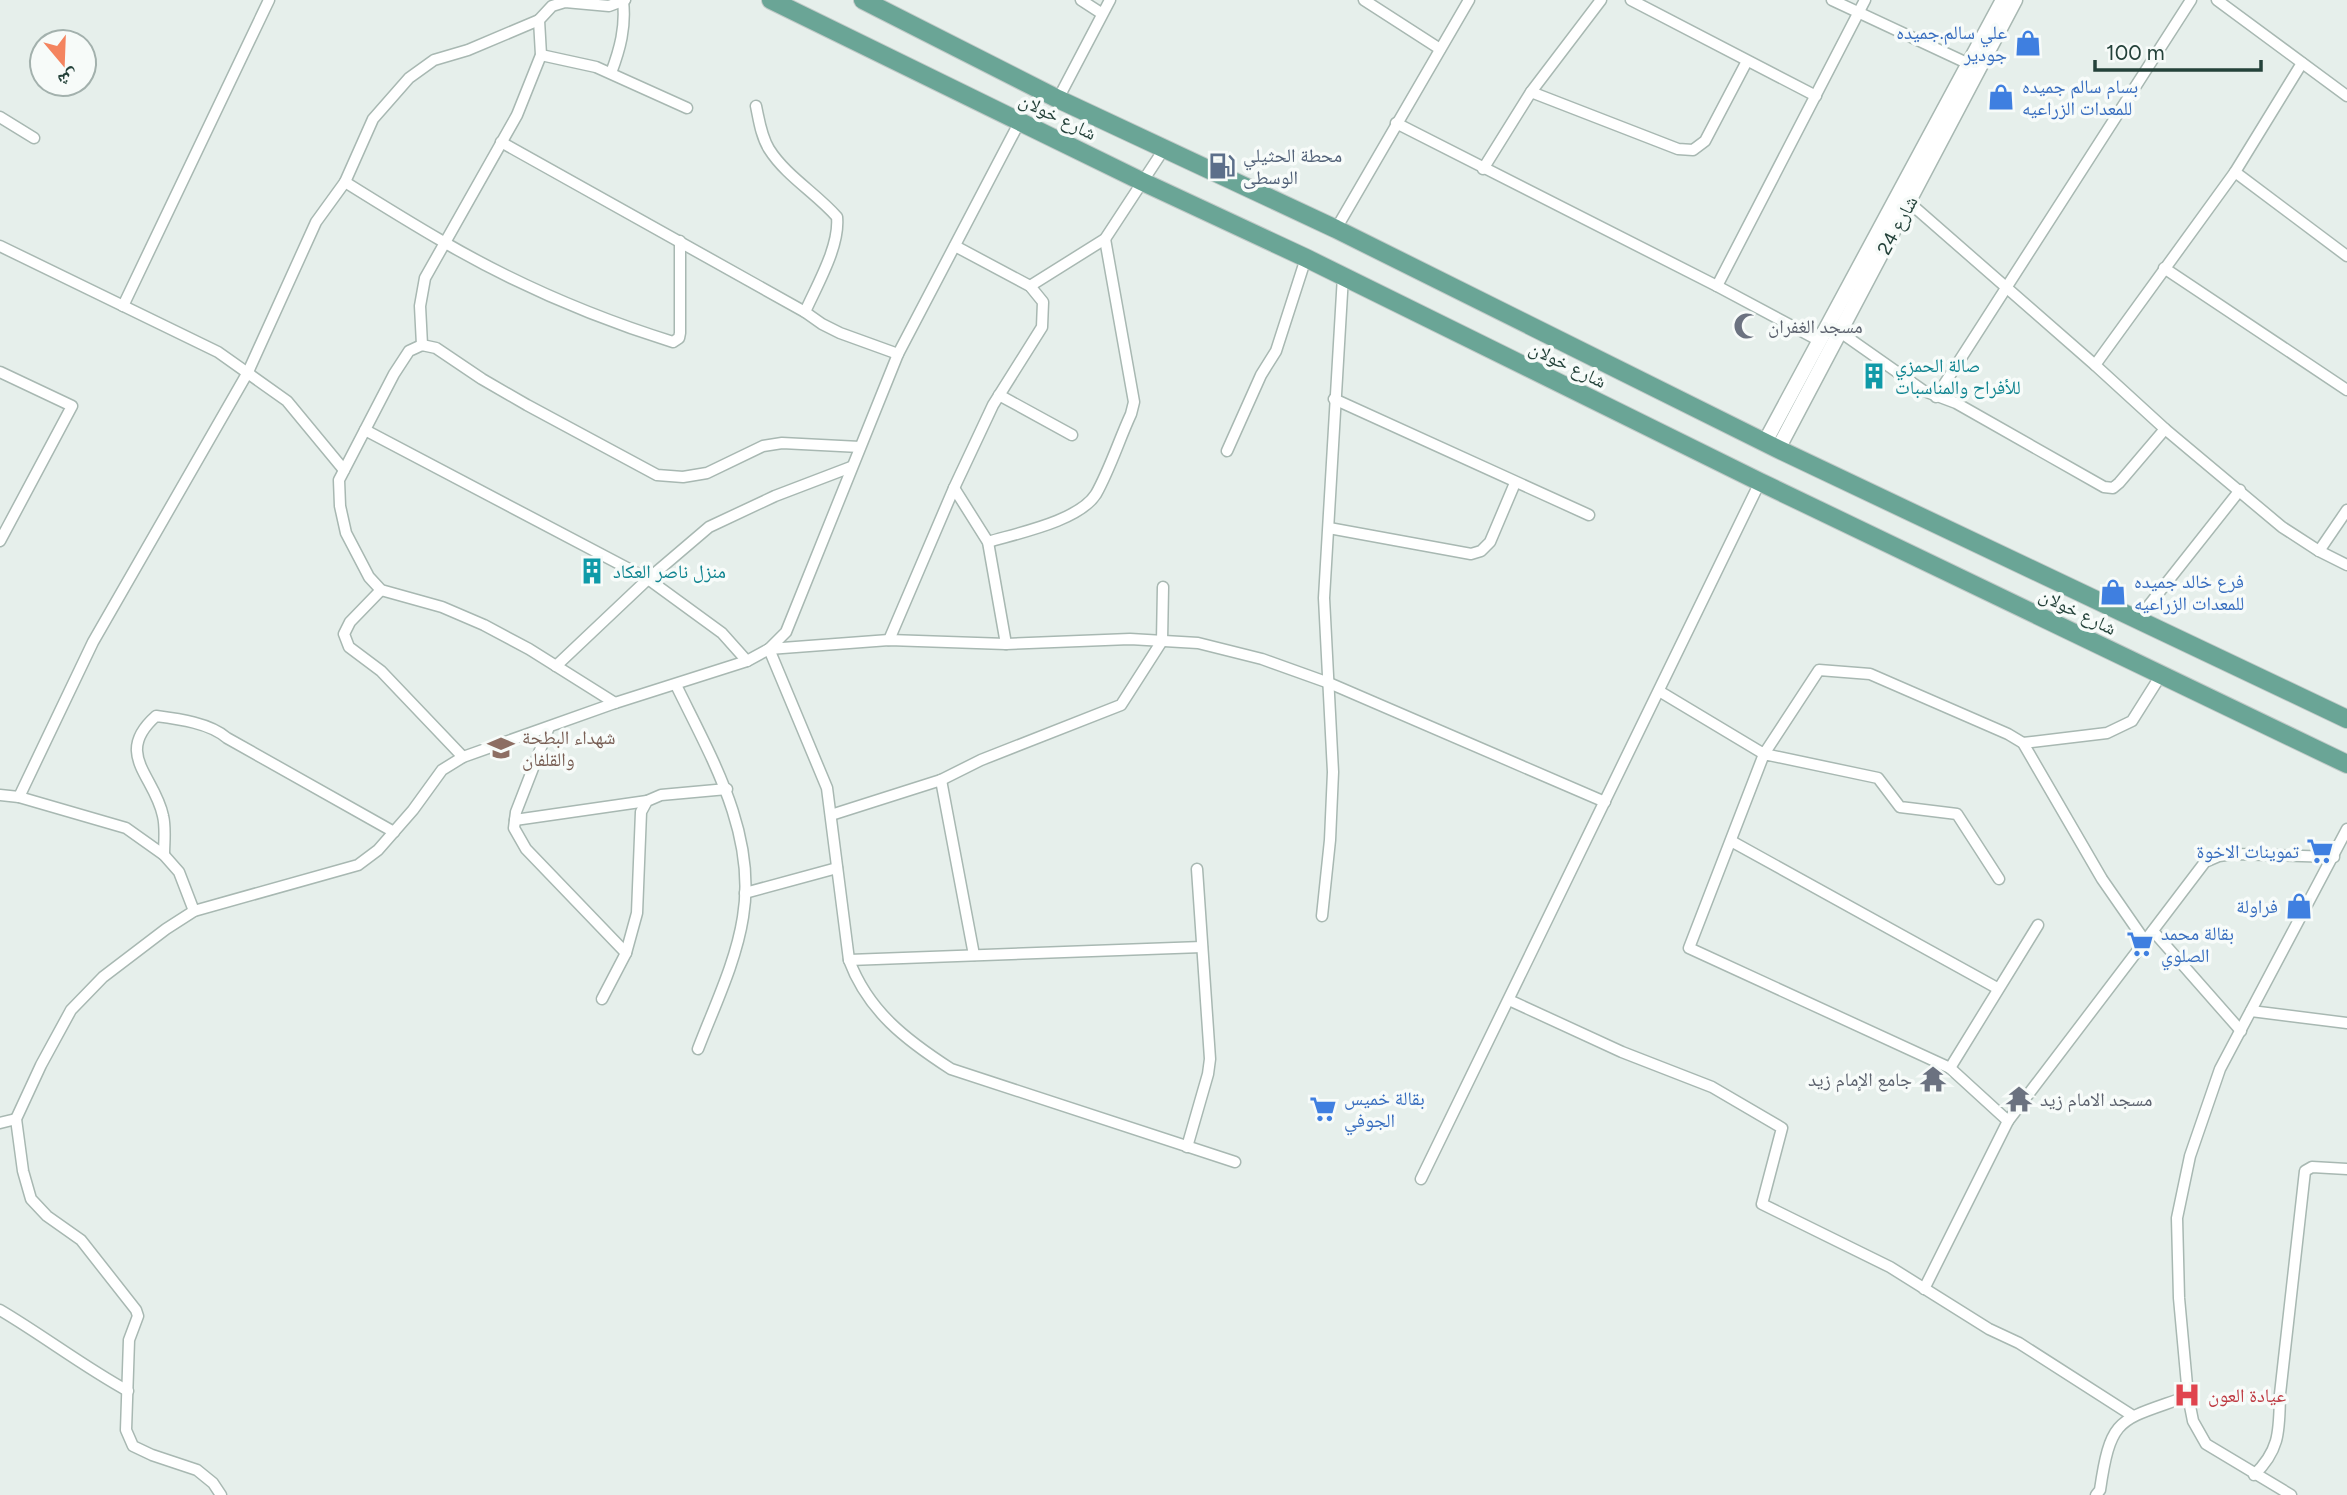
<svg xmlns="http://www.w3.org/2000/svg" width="2347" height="1495" viewBox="0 0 2347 1495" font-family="Figtree,'Noto Naskh Arabic',sans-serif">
  <rect width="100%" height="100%" fill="#e6efeb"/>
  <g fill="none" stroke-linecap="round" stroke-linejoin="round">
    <g stroke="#a8b8b2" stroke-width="13">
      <g id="minor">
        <path d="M1081 0 1101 13"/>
        <path d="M1364 0 1440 49"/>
        <path d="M1631 0 1816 96"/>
        <path d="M1832 0 1969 64"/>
        <path d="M2217 0 2347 96"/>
        <path d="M541 55 596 67 687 108"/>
        <path d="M611 73C620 49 626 27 623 1"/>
        <path d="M1531 92 1678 149 1693 150 1705 141 1747 61"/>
        <path d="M1058 99 1110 0"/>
        <path d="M756 106C759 120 761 136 769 149 786 176 816 193 837 217 840 246 817 285 805 312"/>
        <path d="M0 117 34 138"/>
        <path d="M1396 123 1717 286 1820 341"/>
        <path d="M501 142 805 312 822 324 840 333 898 354"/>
        <path d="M1483 169 1531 92 1601 0"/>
        <path d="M2235 172 2347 256"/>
        <path d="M345 182C377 202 409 222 442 241 514 283 593 317 673 342L679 338 680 333V241"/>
        <path d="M1904 198 2095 365 2165 429 2282 527 2319 551 2347 565"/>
        <path d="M1336 229 1469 0"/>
        <path d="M0 246 218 352 287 401 344 470"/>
        <path d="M2164 268 2347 390"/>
        <path d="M1030 286 1105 239 1164 149"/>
        <path d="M1717 286 1865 0"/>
        <path d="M123 306 269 0"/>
        <path d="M1840 332 1924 391 1956 403 2104 487 2113 488 2119 483 2165 429"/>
        <path d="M422 345 420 306 425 278 517 115 541 55 539 20 552 6 565 2 609 6 625 0"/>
        <path d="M2095 365 2235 172 2302 63"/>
        <path d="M0 372 72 406 0 541"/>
        <path d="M999 395 1072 435"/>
        <path d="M1936 397 2191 0"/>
        <path d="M1334 399 1589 515"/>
        <path d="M365 430 648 579 722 633 747 661"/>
        <path d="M1227 451 1261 375 1276 351 1306 258"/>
        <path d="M954 488 988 542 1006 644"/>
        <path d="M1329 528 1471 554 1481 551 1490 542 1515 483"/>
        <path d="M988 542C1018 533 1079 521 1096 494 1110 469 1119 440 1131 414L1134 402 1105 239"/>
        <path d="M2319 551 2347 510"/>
        <path d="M381 590 350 622 344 634 349 647 381 671 463 757"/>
        <path d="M2138 619 2240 490"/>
        <path d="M889 640 954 488 993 405 1042 327 1043 302 1030 286 955 246"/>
        <path d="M769 649 889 640 1006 644 1130 639 1198 643 1262 659 1329 683 1605 802"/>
        <path d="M769 649 827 788 849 960C868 1011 906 1040 951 1069L1235 1162"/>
        <path d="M556 666 648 579 709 527 775 496 851 467"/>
        <path d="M676 685C711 757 757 834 743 917 736 962 714 1007 698 1049"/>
        <path d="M1659 691 1764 754 1819 670 1870 674 2008 734 2023 743 2102 879 2145 941"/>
        <path d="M615 703 529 649 484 625 442 607 381 590 369 577 346 533 340 506 339 480 394 374 409 351 422 345 436 348 482 379 527 405 657 475 683 477 707 473 763 446 782 443 860 447"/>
        <path d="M549 727 516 812 514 828 526 849 626 953"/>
        <path d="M2023 743 2107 733 2132 721 2161 675"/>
        <path d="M941 780 974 955"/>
        <path d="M0 795 19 797 126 828 164 855 179 872 194 911"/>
        <path d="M19 797 93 642 248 372 316 222 345 182 373 119 409 78 434 60 468 50 539 20"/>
        <path d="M831 815 941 780 981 760 1121 705 1162 641 1163 587"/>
        <path d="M515 820 647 801"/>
        <path d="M1731 841 1997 988"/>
        <path d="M164 855C164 843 166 828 163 816 155 776 113 754 156 716 179 719 210 723 227 738L394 832"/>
        <path d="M1999 879 1957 814 1900 807 1878 778 1764 754 1689 948 1950 1068 2038 925"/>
        <path d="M745 893 837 868"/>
        <path d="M1322 916 1330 840 1333 772 1324 598 1343 276"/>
        <path d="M2153 931 2241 1031"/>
        <path d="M849 960 1202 947"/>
        <path d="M602 999 626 953 637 913 641 812 647 801 661 795 727 789"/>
        <path d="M1509 1000 1622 1052 1712 1087 1782 1128 1762 1204 1890 1267 1989 1329 2019 1343 2133 1416"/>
        <path d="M2251 1011 2347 1023"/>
        <path d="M2008 1121 2205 862 2219 856 2234 854 2334 857"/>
        <path d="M0 1123 16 1119"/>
        <path d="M1187 1147 1208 1074 1210 1059 1197 869"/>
        <path d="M1421 1179 1760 482"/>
        <path d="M1924 1289 2008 1121 1950 1068"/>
        <path d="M0 1310C44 1336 84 1367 128 1391"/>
        <path d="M2254 1475C2281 1449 2279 1429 2280 1394L2305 1171 2312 1167 2347 1169"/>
        <path d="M221 1495 213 1483 197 1470 152 1455 133 1446 126 1430 129 1340 138 1316 136 1310 81 1240 47 1216 31 1199 23 1171 16 1119 41 1065 71 1010 103 977 166 929 194 911 358 865 378 850 413 810 442 770 463 757 615 703 747 661 769 649 786 632 898 354 1020 121"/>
        <path d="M2096 1495 2100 1490C2111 1414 2120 1421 2188 1396"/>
        <path d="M2291 1495 2206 1444 2193 1421 2188 1396 2179 1298 2177 1218 2190 1156 2220 1069 2347 829"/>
      </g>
    </g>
    <g stroke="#a8b8b2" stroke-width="17">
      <g id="tertiary">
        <path d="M1765 442 2003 0"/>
        <path d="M1778 449 2015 0"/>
      </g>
    </g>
    <g stroke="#c2cac8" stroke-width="20">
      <g id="primary">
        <path d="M771 0 1143 182 1306 258 1760 482 2347 764"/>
        <path d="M863 0 1058 99 1336 229 1778 449 2347 719"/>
      </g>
    </g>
    <use href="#minor" stroke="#fff" stroke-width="10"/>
    <use href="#tertiary" stroke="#fff" stroke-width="14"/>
    <use href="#primary" stroke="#6aa596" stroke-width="18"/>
  </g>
  <defs>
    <g id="shop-bare" transform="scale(2.1)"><path d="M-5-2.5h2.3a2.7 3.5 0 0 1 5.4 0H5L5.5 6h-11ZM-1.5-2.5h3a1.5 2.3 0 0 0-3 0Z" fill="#3f7fe0" stroke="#f7fbf9" stroke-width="2.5" paint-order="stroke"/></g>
    <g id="fuel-bare" transform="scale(2.1)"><path d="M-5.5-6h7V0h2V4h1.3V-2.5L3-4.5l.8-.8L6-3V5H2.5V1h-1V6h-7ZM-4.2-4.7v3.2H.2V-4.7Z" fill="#5c6f8a" stroke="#f7fbf9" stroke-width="2.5" paint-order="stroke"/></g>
    <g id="mosque-bare" transform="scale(2.1)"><path d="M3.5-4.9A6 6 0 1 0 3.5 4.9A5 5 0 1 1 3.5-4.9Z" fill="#6b7280" stroke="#f7fbf9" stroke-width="2.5" paint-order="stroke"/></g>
    <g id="building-bare" transform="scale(2.1)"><path d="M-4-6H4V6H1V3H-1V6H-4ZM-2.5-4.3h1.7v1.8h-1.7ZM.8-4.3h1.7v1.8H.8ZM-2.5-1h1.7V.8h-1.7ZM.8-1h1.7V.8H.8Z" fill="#0f9aa8" stroke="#f7fbf9" stroke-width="2.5" paint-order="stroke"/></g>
    <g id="school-bare" transform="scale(2.1)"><path d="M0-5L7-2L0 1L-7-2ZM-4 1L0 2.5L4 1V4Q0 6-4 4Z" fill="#8d6e63" stroke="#f7fbf9" stroke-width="2.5" paint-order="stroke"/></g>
    <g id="supermarket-bare" transform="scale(2.1)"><path d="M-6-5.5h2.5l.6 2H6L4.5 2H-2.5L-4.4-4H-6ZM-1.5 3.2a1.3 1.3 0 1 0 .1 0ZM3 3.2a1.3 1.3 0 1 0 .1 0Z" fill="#3f7fe0" stroke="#f7fbf9" stroke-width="2.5" paint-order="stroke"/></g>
    <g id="temple-bare" transform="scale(2.1)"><path d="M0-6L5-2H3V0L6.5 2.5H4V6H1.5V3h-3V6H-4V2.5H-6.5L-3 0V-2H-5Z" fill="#6b7280" stroke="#f7fbf9" stroke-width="2.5" paint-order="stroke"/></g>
    <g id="hospital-bare" transform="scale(2.1)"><path d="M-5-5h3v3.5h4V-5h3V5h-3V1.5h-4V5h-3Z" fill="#e0444e" stroke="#f7fbf9" stroke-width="2.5" paint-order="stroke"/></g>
  </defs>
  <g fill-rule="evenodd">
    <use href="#shop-bare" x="2028" y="43"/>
    <use href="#shop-bare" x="2001" y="97"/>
    <use href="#fuel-bare" x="1222" y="166"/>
    <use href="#mosque-bare" x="1747" y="326"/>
    <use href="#building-bare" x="1874" y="376"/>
    <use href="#building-bare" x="592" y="571"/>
    <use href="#shop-bare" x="2113" y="592"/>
    <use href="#school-bare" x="501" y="748"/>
    <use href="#supermarket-bare" x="2320" y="851"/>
    <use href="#shop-bare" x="2299" y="906"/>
    <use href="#supermarket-bare" x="2140" y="944"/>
    <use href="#temple-bare" x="1933" y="1079"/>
    <use href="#temple-bare" x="2019" y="1099"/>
    <use href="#supermarket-bare" x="1323" y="1109"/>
    <use href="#hospital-bare" x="2187" y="1395"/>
  </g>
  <g text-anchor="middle" stroke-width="7" stroke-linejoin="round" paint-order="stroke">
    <g font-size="19" fill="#366cbe" stroke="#f7fbf9" text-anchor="start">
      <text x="2007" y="39" text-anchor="end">علي سالم.جميده<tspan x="2007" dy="22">جودير</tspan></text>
      <text x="2022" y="93">بسام سالم جميده<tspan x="2022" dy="22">للمعدات الزراعيه</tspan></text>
      <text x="2134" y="588">فرع خالد جميده<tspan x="2134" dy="22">للمعدات الزراعيه</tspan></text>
      <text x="2299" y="858" text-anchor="end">تموينات الاخوة</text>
      <text x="2278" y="913" text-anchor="end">فراولة</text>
      <text x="2161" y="940">بقالة محمد<tspan x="2161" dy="22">الصلوي</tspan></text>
      <text x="1344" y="1105">بقالة خميس<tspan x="1344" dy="22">الجوفي</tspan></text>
    </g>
    <g font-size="19" fill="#24423a" stroke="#f7fbf9">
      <text transform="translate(1058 116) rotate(26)" y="7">شارع خولان</text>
      <text transform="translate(1897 225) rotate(-62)" y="7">شارع 24</text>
      <text transform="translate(1568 364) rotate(26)" y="7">شارع خولان</text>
      <text transform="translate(2078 611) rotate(26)" y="7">شارع خولان</text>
    </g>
    <g font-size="19" fill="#4e5e75" stroke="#f7fbf9" text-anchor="start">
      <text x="1243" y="162">محطة الحثيلي<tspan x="1243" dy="22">الوسطى</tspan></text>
    </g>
    <g font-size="19" fill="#5b616d" stroke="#f7fbf9" text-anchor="start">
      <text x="1768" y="333">مسجد الغفران</text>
      <text x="1912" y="1086" text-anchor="end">جامع الإمام زيد</text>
      <text x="2040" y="1106">مسجد الامام زيد</text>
    </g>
    <g font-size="19" fill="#0d838f" stroke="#f7fbf9" text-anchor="start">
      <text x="1895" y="372">صالة الحمزي<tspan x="1895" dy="22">للأفراح والمناسبات</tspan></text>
      <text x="613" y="578">منزل ناصر العكاد</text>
    </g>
    <g font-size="19" fill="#785e54" stroke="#f7fbf9" text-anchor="start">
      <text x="522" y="744">شهداء البطحة<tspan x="522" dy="22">والقلفان</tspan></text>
    </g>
    <g font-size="19" fill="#be3a42" stroke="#f7fbf9" text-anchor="start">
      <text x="2208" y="1402">عيادة العون</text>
    </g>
  </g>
  <g transform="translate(63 63) rotate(161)"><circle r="33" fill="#f7fbf9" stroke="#a3b1ad" stroke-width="2"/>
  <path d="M0-5L12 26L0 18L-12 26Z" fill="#f4845f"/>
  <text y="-10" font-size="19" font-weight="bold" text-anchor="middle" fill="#24423a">ش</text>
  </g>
  <path d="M2095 60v10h166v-10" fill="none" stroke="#24423a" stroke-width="3.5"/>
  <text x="2106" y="60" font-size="21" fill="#24423a" stroke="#f7fbf9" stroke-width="5" paint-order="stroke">100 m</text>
</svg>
